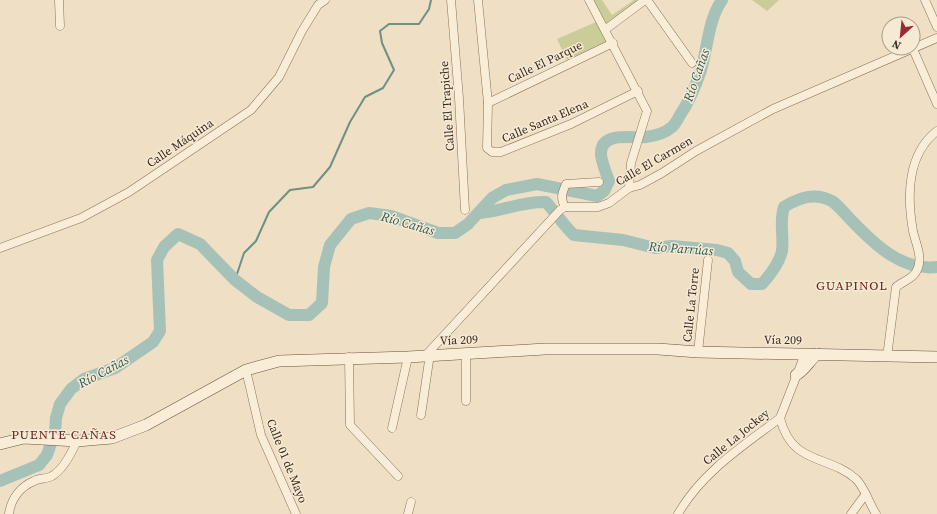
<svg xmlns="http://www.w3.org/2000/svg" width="937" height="514" viewBox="0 0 937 514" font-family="'Source Serif 4',serif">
  <rect width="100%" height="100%" fill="#efdfc4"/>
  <g fill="#cbcd98">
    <path d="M593 0H602L612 15 634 0H638L608 24 605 22Z"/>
    <path d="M752 0H779L767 11Z"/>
    <path d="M596 22 608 42 567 60 557 39Z"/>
  </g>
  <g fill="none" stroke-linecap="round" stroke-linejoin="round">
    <path stroke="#6c9185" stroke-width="2" d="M235 280 244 253 256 241 269 212 290 190 313 187 330 167 350 122 365 97 383 88 394 70 382 43 380 31 389 24H419L429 9 431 0"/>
    <g stroke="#a6c2b8" stroke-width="12">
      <path d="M480 213C502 211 524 201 546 202 555 212 565 227 574 235L623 240 655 248 672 246 717 250 728 253 735 261 738 272 751 284H762C770 275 779 264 782 251 784 237 779 222 784 207 799 197 815 192 832 201 839 206 846 215 852 221 875 245 902 271 937 267"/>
      <path d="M0 481 39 465 47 455 55 432 56 418 60 404 71 389 84 379 115 368 153 342 160 331 157 260 164 247 178 234 200 244 235 280 257 297 289 315H309L322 303 324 267 330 245 351 219 369 213 391 216 438 233H455L468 224 492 198 506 190 537 184 597 196 604 191 609 181C606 173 602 163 601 155 600 130 632 139 646 137 654 136 665 133 672 127 675 124 678 119 680 115 689 102 696 85 701 70 708 47 708 20 722 0"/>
    </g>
    <g stroke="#8a715a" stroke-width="9">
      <g id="street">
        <path d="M59 0 60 26"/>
        <path d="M451 0 459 98 465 210"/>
        <path d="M478 0 488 103 487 148 492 152H501L571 124 638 91"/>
        <path d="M589 0 647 111 631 163 629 188"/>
        <path d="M647 0 692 63"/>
        <path d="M925 0 937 27"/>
        <path d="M606 29 645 0"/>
        <path d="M913 49 937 104"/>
        <path d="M488 103 613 43"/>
        <path d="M565 207C560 198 562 193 566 184L599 182"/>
        <path d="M0 248 81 218 129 192 251 110 279 77 302 31 318 5 325 0"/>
        <path d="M698 352 708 260"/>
        <path d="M466 353V401"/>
        <path d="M805 354 780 418C792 466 828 454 856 479 865 488 869 503 876 514"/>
        <path d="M426 355 560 210 565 207H598L609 203 629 188 640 185 662 173 696 151 773 109 937 38"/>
        <path d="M349 357 350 425 398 476"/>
        <path d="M887 357 896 287C902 282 912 279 916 272 924 259 916 245 913 231 907 197 907 154 937 131"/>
        <path d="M246 370 261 435 296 514"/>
        <path d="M421 415 430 354"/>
        <path d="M392 428 408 357"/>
        <path d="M9 514C11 499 20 487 34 481 39 478 47 479 52 476 63 470 72 452 77 441"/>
        <path d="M408 514 411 502"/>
        <path d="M678 514C702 472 743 446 780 418"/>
        <path d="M851 514 865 495"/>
      </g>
    </g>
    <g stroke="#6c523d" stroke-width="12">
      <g id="secondary">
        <path d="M796 375C805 370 809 361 817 354"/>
        <path d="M0 444 24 438 77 441 112 438 146 425 246 370 279 361 408 357 545 349H658L698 352 937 357"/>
      </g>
    </g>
    <use href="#street" stroke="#f9edd8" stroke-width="8"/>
    <use href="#secondary" stroke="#f9edd8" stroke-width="11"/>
  </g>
  <g text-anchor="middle" stroke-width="3" stroke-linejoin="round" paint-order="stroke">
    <g font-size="12" fill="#3a2a1e" stroke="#f6ead4">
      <text transform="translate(545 62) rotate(-26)" y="4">Calle El Parque</text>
      <text transform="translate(447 106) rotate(-94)" y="4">Calle El Trapiche</text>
      <text transform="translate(545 121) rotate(-23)" y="4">Calle Santa Elena</text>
      <text transform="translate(180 143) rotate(-34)" y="4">Calle Máquina</text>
      <text transform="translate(654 161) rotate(-30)" y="4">Calle El Carmen</text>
      <text transform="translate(691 305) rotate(-84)" y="4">Calle La Torre</text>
      <text transform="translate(459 340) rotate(-2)" y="4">Vía 209</text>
      <text transform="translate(783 340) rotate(1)" y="4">Vía 209</text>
      <text transform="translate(736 437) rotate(-39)" y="4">Calle La Jockey</text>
      <text transform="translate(287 461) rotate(68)" y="4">Calle 01 de Mayo</text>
    </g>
    <g font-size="13" font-style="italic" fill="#2d5a54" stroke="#f6ead4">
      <text transform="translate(696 75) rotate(-71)" y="5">Río Cañas</text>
      <text transform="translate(408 223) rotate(16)" y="5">Río Cañas</text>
      <text transform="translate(681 248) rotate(4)" y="5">Río Parrúas</text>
      <text transform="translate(103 371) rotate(-28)" y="5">Río Cañas</text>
    </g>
    <g font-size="13" letter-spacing="1" fill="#67281d" stroke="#f6ead4">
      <text x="852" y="290">GUAPINOL</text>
      <text x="64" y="439">PUENTE CAÑAS</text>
    </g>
  </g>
  <g transform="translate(901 36) rotate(207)"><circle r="19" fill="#f6ead4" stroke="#ab9d8b"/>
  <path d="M0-3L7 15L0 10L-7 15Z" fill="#9a2931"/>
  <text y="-6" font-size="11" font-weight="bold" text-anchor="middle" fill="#3a2a1e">N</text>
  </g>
</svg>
